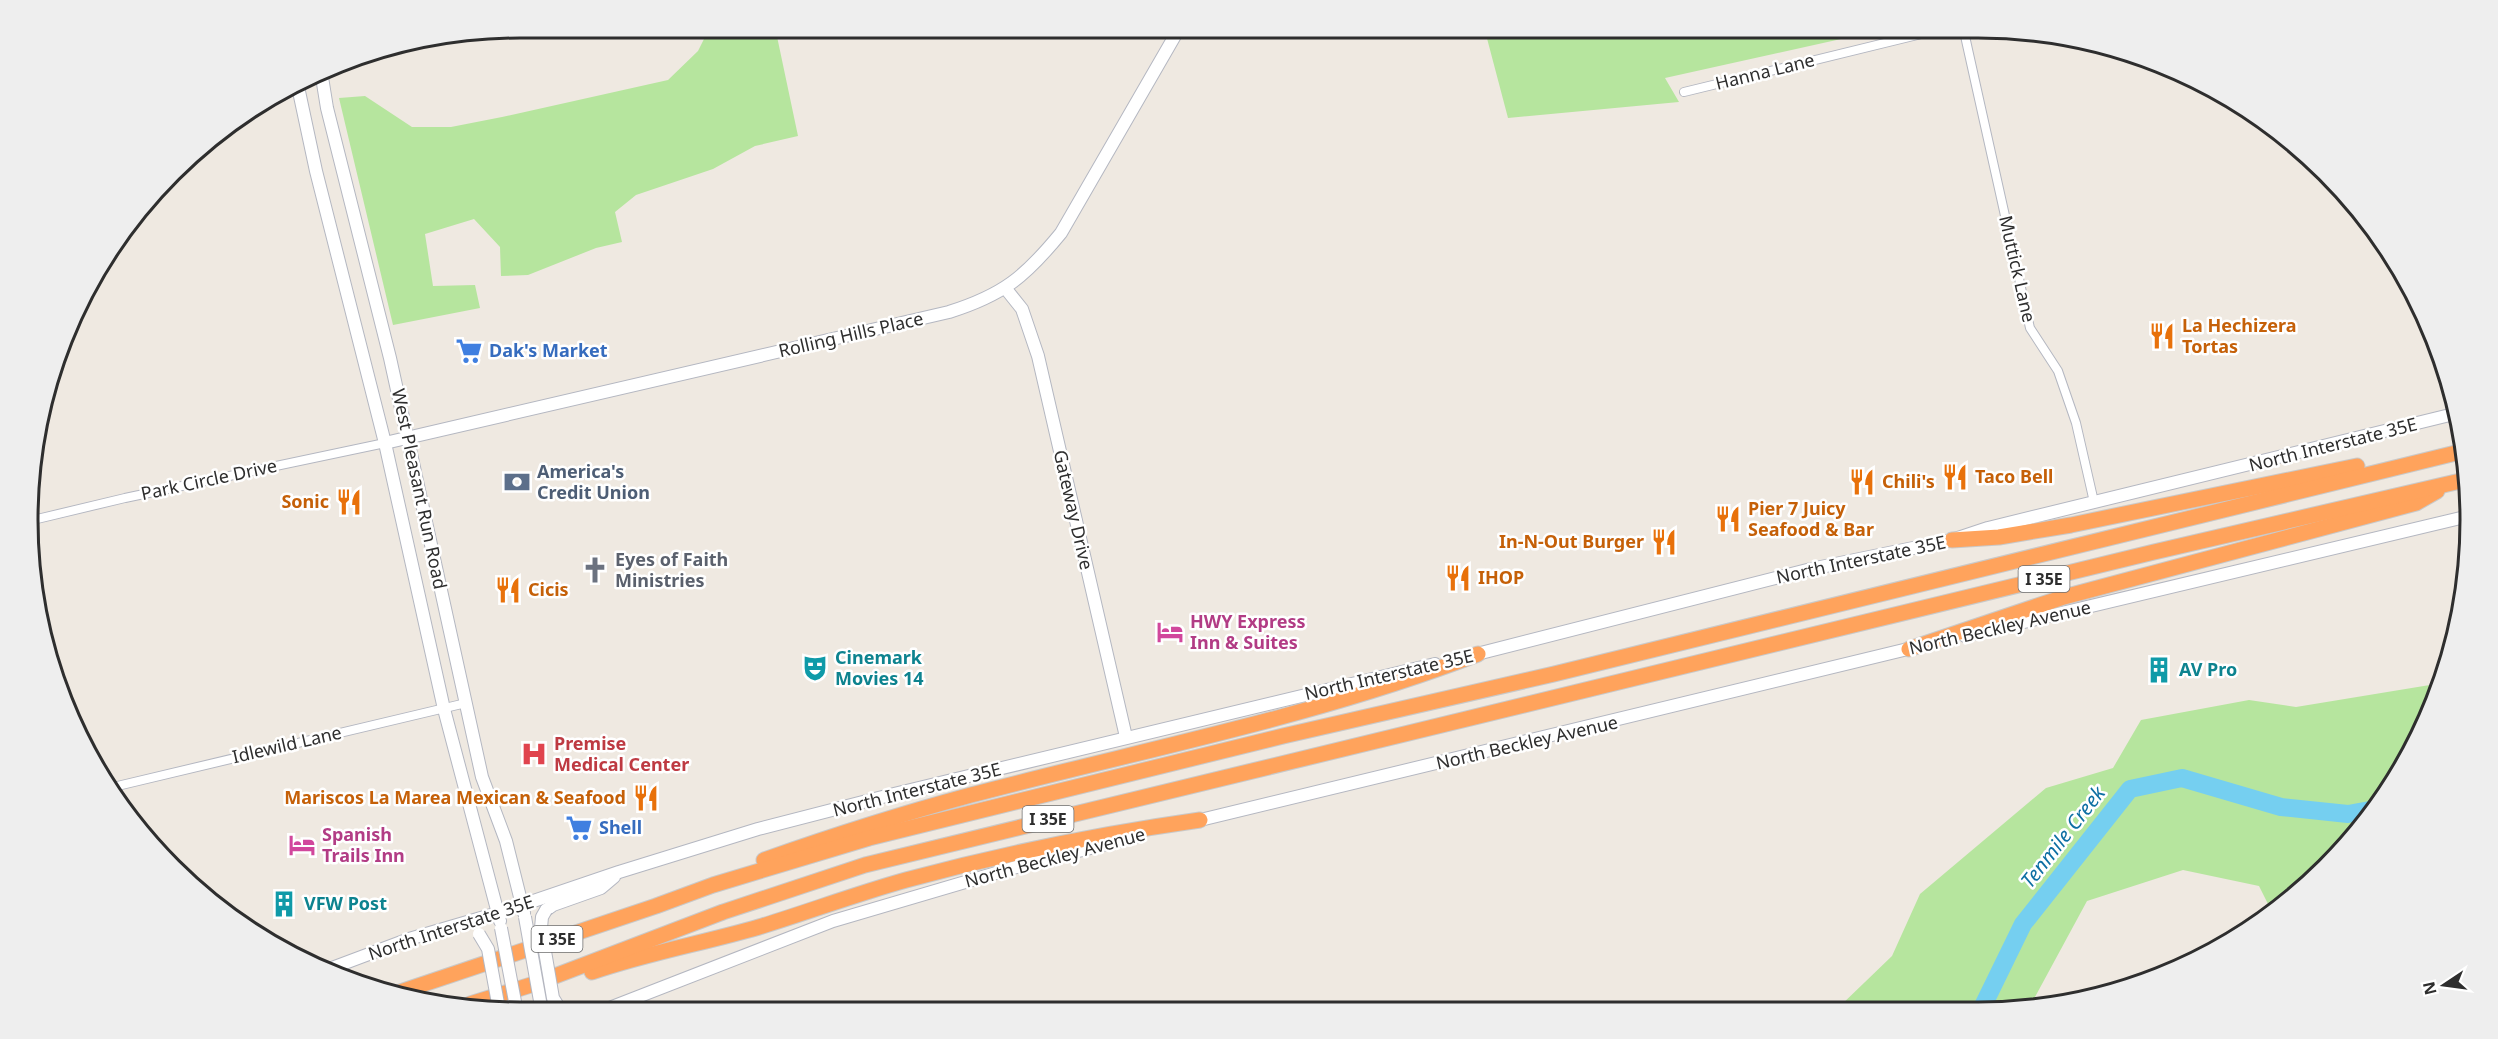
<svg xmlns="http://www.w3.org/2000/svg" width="2498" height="1039" viewBox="0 0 2498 1039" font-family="'Noto Sans',sans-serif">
  <rect width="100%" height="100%" fill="#efe9e1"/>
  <g fill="#b6e59e">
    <path d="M710 27H775L798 136 755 146 713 169 636 195 615 212 622 242 596 248 528 275 501 276 500 247 474 219 425 234 433 286 475 285 480 308 393 325 339 98 365 96 412 127H451L502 117 668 80 698 51Z"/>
    <path d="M1484 27H1895L1665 78 1679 102 1508 118Z"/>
    <path d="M2442 683 2388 793 2303 890 2285 901 2268 904 2259 886 2183 870 2087 901 2029 1008H1838L1892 956 1920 894 2046 788 2113 768 2141 720 2249 700 2296 707Z"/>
  </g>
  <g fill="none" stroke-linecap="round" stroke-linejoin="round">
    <path stroke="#75cff0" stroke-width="18" d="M1982 1008 2023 924 2130 789 2182 778 2281 807 2348 814 2375 809"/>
    <g stroke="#b4b7c1" stroke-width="10">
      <g id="street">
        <path d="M1963 27 2030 328 2058 371 2076 423 2094 502"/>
        <path d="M1684 92 1950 27"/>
        <path d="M33 520 125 498 385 443"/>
        <path d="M109 788 466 703"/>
      </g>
    </g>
    <g stroke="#b4b7c1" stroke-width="14">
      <g id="secondary">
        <path d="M321 71 327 108 390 358 482 777 506 841 524 913"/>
        <path d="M297 82 316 171 385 443 444 709 500 921"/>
        <path d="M1006 289 1022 309 1038 356 1126 737"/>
        <path d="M385 443 949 312C1003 295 1025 277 1061 233L1180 27"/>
        <path d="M1965 636 2469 516"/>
        <path d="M1469 656 1811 569 1952 540 1988 528 2458 413"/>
        <path d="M1192 822 1916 647"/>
        <path d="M546 910 553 905 601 888 614 877"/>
        <path d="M329 969 409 939 498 913 619 872 758 829 894 794 1435 664"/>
        <path d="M599 1012 833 921 1030 863 1135 837"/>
      </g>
    </g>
    <g stroke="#c9c9c9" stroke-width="17">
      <g id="highway">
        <path d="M1952 540 1999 537 2071 525 2357 466"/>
        <path d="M1909 649 2064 597 2416 503 2437 491"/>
        <path d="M764 860C832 836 901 814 971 795 1141 750 1314 717 1478 654"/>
        <path d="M592 972C647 953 704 943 759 927 808 912 856 894 906 880 1002 854 1101 834 1200 820"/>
        <path d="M400 992 656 906 713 885 869 838 1283 736 1554 674 2464 451"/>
        <path d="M470 1004 534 984 723 912 865 865 2154 552 2469 479"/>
      </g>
    </g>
    <use href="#street" stroke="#fff" stroke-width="8"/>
    <use href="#secondary" stroke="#fff" stroke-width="12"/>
    <use href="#highway" stroke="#ffa35c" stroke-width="15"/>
    <g stroke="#b4b7c1" stroke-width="14" stroke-linecap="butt">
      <g id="secondary-bridge">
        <path d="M546 910 542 917 541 928 553 998 558 1006"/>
        <path d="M525 917 542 1012"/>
        <path d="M501 928 517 1012"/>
        <path d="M479 934 488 949 499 1009"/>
      </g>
    </g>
    <use href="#secondary-bridge" stroke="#fff" stroke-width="12"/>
  </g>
  <defs>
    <g id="restaurant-bare" transform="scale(2.07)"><path d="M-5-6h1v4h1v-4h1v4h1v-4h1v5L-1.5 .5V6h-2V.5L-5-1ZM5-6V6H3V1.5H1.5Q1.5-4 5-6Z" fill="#e8710a" stroke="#fff" stroke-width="2.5" paint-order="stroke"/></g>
    <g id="supermarket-bare" transform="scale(2.07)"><path d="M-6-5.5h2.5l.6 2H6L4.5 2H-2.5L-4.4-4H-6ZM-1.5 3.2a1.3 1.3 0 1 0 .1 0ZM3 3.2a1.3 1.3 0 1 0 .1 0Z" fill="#3f7fe0" stroke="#fff" stroke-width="2.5" paint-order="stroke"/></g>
    <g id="bank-bare" transform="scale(2.07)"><path d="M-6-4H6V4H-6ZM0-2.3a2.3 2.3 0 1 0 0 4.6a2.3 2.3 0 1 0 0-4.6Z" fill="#5c6f8a" stroke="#fff" stroke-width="2.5" paint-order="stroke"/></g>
    <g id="church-bare" transform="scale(2.07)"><path d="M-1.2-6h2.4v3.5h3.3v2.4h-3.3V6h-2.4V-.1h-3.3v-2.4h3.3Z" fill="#6b7280" stroke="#fff" stroke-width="2.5" paint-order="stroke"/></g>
    <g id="hotel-bare" transform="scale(2.07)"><path d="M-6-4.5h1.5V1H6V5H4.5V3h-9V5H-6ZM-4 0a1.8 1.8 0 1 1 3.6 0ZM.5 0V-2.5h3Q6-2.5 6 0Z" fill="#d1479c" stroke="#fff" stroke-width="2.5" paint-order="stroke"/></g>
    <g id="theatre-bare" transform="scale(2.07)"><path d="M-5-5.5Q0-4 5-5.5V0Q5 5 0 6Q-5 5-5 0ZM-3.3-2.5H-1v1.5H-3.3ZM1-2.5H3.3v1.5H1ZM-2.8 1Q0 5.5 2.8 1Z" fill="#0f9aa8" stroke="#fff" stroke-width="2.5" paint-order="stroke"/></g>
    <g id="building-bare" transform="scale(2.07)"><path d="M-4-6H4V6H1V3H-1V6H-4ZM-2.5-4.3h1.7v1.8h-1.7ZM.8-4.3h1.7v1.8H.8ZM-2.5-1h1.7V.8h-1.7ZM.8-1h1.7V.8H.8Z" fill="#0f9aa8" stroke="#fff" stroke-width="2.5" paint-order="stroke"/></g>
    <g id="hospital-bare" transform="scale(2.07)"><path d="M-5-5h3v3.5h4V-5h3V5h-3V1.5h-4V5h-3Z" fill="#e0444e" stroke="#fff" stroke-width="2.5" paint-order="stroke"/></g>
  </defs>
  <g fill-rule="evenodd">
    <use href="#restaurant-bare" x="2162" y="336"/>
    <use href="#supermarket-bare" x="469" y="351"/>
    <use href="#restaurant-bare" x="1955" y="477"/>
    <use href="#bank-bare" x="517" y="482"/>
    <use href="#restaurant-bare" x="1862" y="482"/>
    <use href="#restaurant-bare" x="349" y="502"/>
    <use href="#restaurant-bare" x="1728" y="519"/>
    <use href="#restaurant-bare" x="1664" y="542"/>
    <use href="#church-bare" x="595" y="570"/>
    <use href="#restaurant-bare" x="1458" y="578"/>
    <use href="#restaurant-bare" x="508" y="590"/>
    <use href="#hotel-bare" x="1170" y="632"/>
    <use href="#theatre-bare" x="815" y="668"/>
    <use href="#building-bare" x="2159" y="670"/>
    <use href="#hospital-bare" x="534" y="754"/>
    <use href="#restaurant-bare" x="646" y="798"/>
    <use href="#supermarket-bare" x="579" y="828"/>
    <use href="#hotel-bare" x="302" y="845"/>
    <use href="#building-bare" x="284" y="904"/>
  </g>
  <g text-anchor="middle" stroke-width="5" stroke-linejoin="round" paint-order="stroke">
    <g fill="#fff" stroke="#6d6d6d" stroke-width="1.5">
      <rect x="2018.5" y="566" width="51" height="26" rx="4.5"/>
      <rect x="1022.5" y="806" width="51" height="26" rx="4.5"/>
      <rect x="531.5" y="926" width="51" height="26" rx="4.5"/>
    </g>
    <g font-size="16" font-weight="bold" fill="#2e2e2e">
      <text x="2044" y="585">I 35E</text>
      <text x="1048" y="825">I 35E</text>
      <text x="557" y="945">I 35E</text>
    </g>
    <g font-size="18" fill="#2e2e2e" stroke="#fff">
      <text transform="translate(1765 72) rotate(-14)" y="6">Hanna Lane</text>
      <text transform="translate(2017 269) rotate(77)" y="6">Muttick Lane</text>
      <text transform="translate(851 335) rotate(-13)" y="6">Rolling Hills Place</text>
      <text transform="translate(2333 445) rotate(-14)" y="6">North Interstate 35E</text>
      <text transform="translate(209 480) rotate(-12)" y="6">Park Circle Drive</text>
      <text transform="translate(419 489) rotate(78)" y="6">West Pleasant Run Road</text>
      <text transform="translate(1073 510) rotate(77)" y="6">Gateway Drive</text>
      <text transform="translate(1861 560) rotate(-12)" y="6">North Interstate 35E</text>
      <text transform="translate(2000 628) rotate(-13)" y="6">North Beckley Avenue</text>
      <text transform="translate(1389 675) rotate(-13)" y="6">North Interstate 35E</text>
      <text transform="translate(1527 743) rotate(-13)" y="6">North Beckley Avenue</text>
      <text transform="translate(287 745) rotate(-13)" y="6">Idlewild Lane</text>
      <text transform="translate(917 790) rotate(-14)" y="6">North Interstate 35E</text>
      <text transform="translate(1055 858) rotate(-15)" y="6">North Beckley Avenue</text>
      <text transform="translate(451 928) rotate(-18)" y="6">North Interstate 35E</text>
    </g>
    <g font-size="18" font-weight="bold" fill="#c56008" stroke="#fff" text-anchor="start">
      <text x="2182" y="332">La Hechizera<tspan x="2182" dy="21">Tortas</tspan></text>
      <text x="1975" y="483">Taco Bell</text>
      <text x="1882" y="488">Chili's</text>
      <text x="329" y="508" text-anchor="end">Sonic</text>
      <text x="1748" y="515">Pier 7 Juicy<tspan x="1748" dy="21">Seafood &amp; Bar</tspan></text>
      <text x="1644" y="548" text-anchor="end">In-N-Out Burger</text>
      <text x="1478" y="584">IHOP</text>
      <text x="528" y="596">Cicis</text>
      <text x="626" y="804" text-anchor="end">Mariscos La Marea Mexican &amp; Seafood</text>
    </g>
    <g font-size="18" font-weight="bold" fill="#366cbe" stroke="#fff" text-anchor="start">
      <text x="489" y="357">Dak's Market</text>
      <text x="599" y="834">Shell</text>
    </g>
    <g font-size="18" font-weight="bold" fill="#4e5e75" stroke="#fff" text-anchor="start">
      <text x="537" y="478">America's<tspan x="537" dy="21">Credit Union</tspan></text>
    </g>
    <g font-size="18" font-weight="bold" fill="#5b616d" stroke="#fff" text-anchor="start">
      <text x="615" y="566">Eyes of Faith<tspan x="615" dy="21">Ministries</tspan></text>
    </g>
    <g font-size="18" font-weight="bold" fill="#b23c85" stroke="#fff" text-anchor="start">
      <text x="1190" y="628">HWY Express<tspan x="1190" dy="21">Inn &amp; Suites</tspan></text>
      <text x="322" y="841">Spanish<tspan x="322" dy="21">Trails Inn</tspan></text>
    </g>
    <g font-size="18" font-weight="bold" fill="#0d838f" stroke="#fff" text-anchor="start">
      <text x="835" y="664">Cinemark<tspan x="835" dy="21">Movies 14</tspan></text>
      <text x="2179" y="676">AV Pro</text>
      <text x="304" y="910">VFW Post</text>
    </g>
    <g font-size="18" font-weight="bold" fill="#be3a42" stroke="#fff" text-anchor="start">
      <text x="554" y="750">Premise<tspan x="554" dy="21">Medical Center</tspan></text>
    </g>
    <g font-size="20" font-style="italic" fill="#0d6fa3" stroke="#fff">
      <text transform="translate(2063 837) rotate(-52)" y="7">Tenmile Creek</text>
    </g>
  </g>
  <path d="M0 0H2498V1039H0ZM520 38H1978A482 482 0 0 1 2460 520V520A482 482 0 0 1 1978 1002H520A482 482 0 0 1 38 520V520A482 482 0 0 1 520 38Z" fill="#eee" fill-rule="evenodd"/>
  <path fill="none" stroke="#2e2e2e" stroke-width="3" d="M520 38H1978A482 482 0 0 1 2460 520V520A482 482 0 0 1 1978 1002H520A482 482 0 0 1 38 520V520A482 482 0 0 1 520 38Z"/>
  <g transform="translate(2444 985) rotate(257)" stroke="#ffffff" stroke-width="4.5" paint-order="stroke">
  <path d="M0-4.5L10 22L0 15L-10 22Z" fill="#2e2e2e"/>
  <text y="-9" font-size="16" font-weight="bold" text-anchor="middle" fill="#2e2e2e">N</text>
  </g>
</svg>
